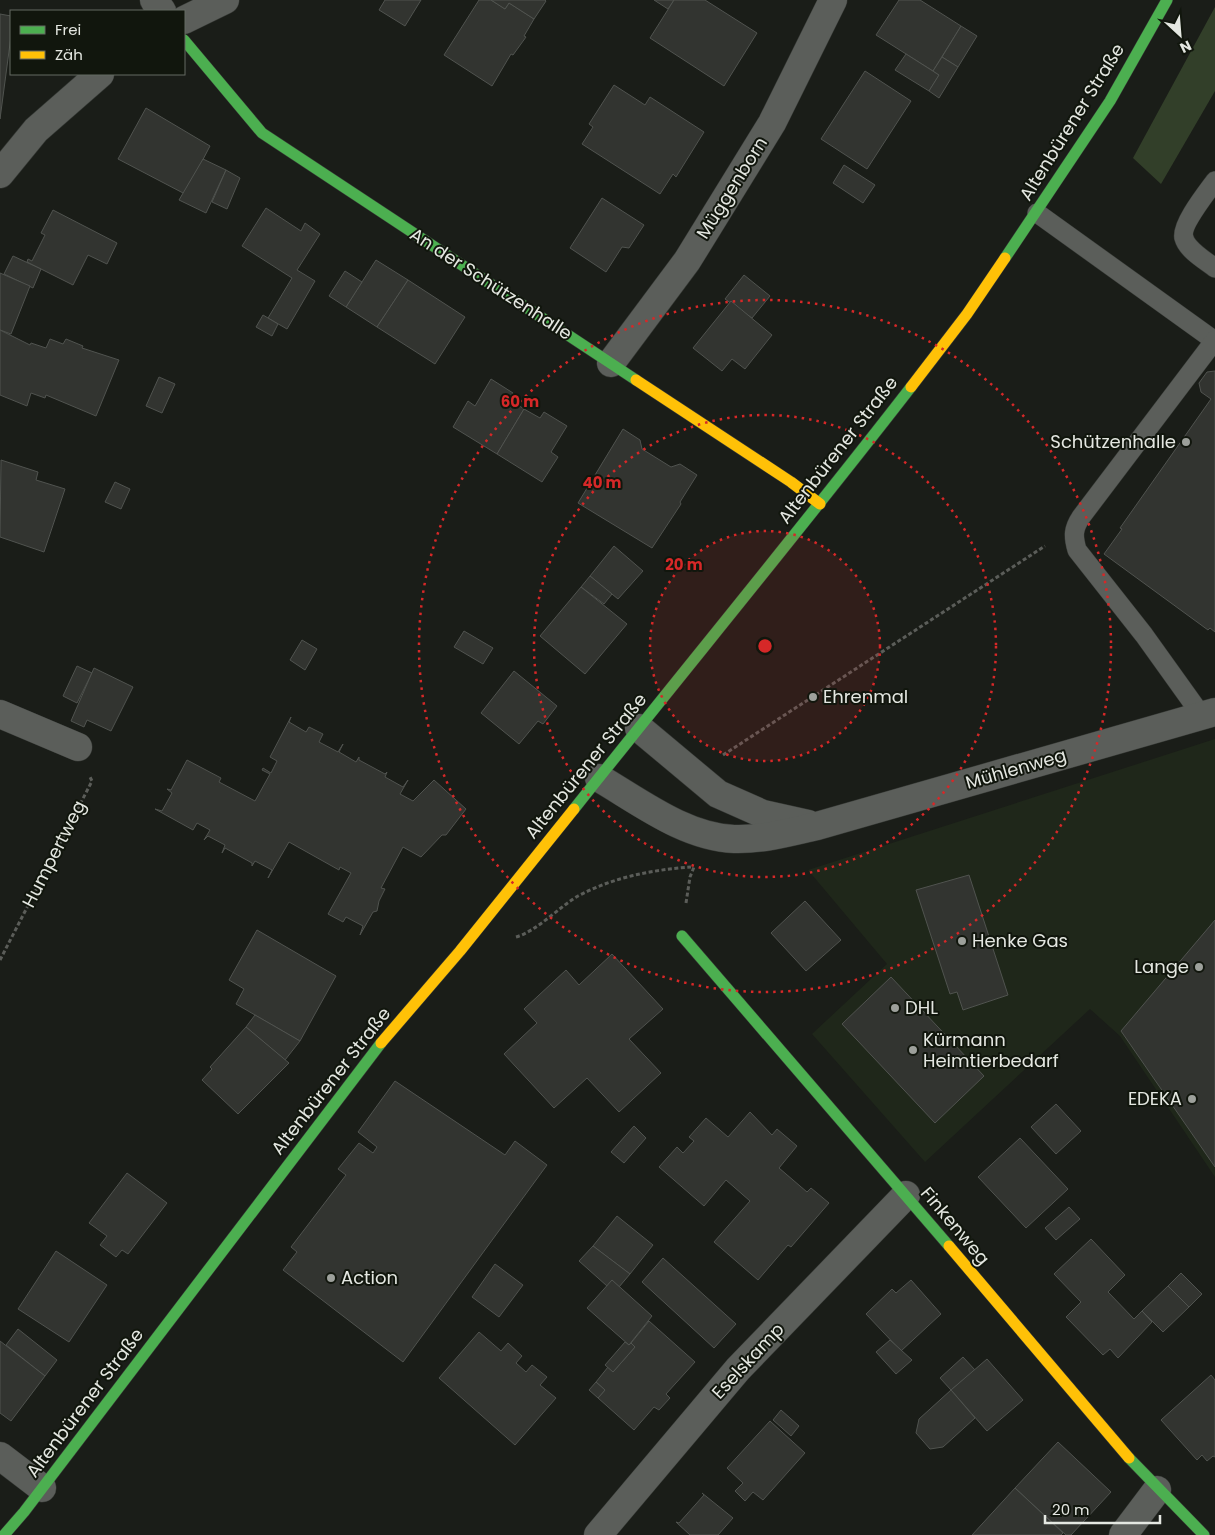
<svg xmlns="http://www.w3.org/2000/svg" width="1215" height="1535" viewBox="0 0 1215 1535" font-family="Poppins,sans-serif">
  <rect width="100%" height="100%" fill="#1a1d18"/>
  <path fill="#1f271a" d="M1215 739V1177L1120 1036 1090 1009 925 1162 812 1034 887 964 808 870Z"/>
  <path fill="#323f29" d="M1215 7V91L1161 184 1133 158Z"/>
  <g fill="#323430" stroke="#50534f">
    <path d="M385 0H421L405 26 379 10Z"/>
    <path d="M479 0H491L505 9 509 3 534 19 524 36 526 37 513 55 511 54 492 86 444 55Z"/>
    <path d="M491 0H545L546 1 534 19 509 3 505 9Z"/>
    <path d="M654 0H674L668 9Z"/>
    <path d="M674 0H705L757 33 724 86 650 38Z"/>
    <path d="M899 0H920L961 26 933 71 876 35Z"/>
    <path d="M0 14 11 16V36L0 119Z"/>
    <path d="M961 26 977 36 958 67 942 57Z"/>
    <path d="M906 54 939 75 929 91 895 70Z"/>
    <path d="M942 57 958 67 939 98 929 91 939 75 933 71Z"/>
    <path d="M865 71 911 101 867 169 821 139Z"/>
    <path d="M614 85 645 105 650 97 704 132 676 177 673 174 660 194 582 144 593 127 589 124Z"/>
    <path d="M146 108 210 146 185 194 118 159Z"/>
    <path d="M203 159 226 170 206 213 179 200Z"/>
    <path d="M844 165 875 185 863 203 833 183Z"/>
    <path d="M226 170 240 178 227 209 212 202Z"/>
    <path d="M602 198 644 225 629 248 622 247 606 272 570 248Z"/>
    <path d="M266 208 301 231 305 223 320 234 297 270 315 281 287 329 268 318 292 278 242 246Z"/>
    <path d="M53 210 117 243 107 264 88 255 73 285 27 262 28 259 32 261 45 235 41 233Z"/>
    <path d="M13 256 41 269 33 288 4 274Z"/>
    <path d="M376 260 408 280 377 327 346 307Z"/>
    <path d="M345 271 362 282 346 307 329 296Z"/>
    <path d="M0 273 30 286 11 334 0 330Z"/>
    <path d="M744 275 770 296 752 318 725 299Z"/>
    <path d="M408 280 465 317 435 364 377 327Z"/>
    <path d="M731 301 772 335 745 369 732 359 722 371 693 348Z"/>
    <path d="M263 315 278 324 272 336 256 327Z"/>
    <path d="M0 330 30 345 31 343 46 348 50 339 63 344 66 339 83 346 82 348 119 360 96 416 46 395 45 398 31 393 27 406 0 395Z"/>
    <path d="M1215 371V632L1210 628 1208 630 1104 554 1122 529 1120 528 1211 399 1201 392 1199 383 1207 372Z"/>
    <path d="M159 377 175 384 162 413 146 406Z"/>
    <path d="M491 379 513 393 509 399 524 409 497 454 453 427 468 401 475 406Z"/>
    <path d="M524 409 540 418 544 412 567 426 551 452 558 457 542 482 497 454Z"/>
    <path d="M623 429 640 440 642 449 671 467 680 464 697 475 680 502 681 504 652 548 578 503Z"/>
    <path d="M1 460 38 472 36 480 65 489 44 552 0 537Z"/>
    <path d="M115 482 130 489 121 509 105 502Z"/>
    <path d="M614 546 643 571 618 599 590 576Z"/>
    <path d="M590 576 612 594 604 604 581 587Z"/>
    <path d="M581 587 627 624 585 674 540 636Z"/>
    <path d="M464 631 493 648 483 664 454 647Z"/>
    <path d="M302 640 317 649 305 670 290 660Z"/>
    <path d="M77 666 92 673 77 703 63 696Z"/>
    <path d="M94 668 133 687 111 731 87 720 84 727 71 721Z"/>
    <path d="M514 671 557 706 543 724 538 721 519 744 481 713Z"/>
    <path d="M291 717 289 722 306 732 309 727 323 734 319 742 338 752 343 744 339 752 356 762 359 757V760L385 774 387 772 385 777 403 787 408 780 400 794 413 801 434 780 466 809 446 835H442L421 857 403 847 381 888 385 889 379 901 377 911 373 912 360 935 363 926 346 917 343 922 328 914 351 873 340 867 339 870 289 842 268 878 272 870 255 861 252 866V863L225 848 222 853 225 845 208 836 204 840 210 830 197 823 193 830 155 809 162 811 172 793 167 789 171 790 187 760 221 778 219 782 255 801 270 774 262 770 263 768 271 773 277 761 270 757Z"/>
    <path d="M969 875 1008 995 963 1010 957 992 950 994 916 890Z"/>
    <path d="M805 901 841 940 806 971 771 933Z"/>
    <path d="M1215 920V1167L1121 1031Z"/>
    <path d="M257 930 336 976 300 1041 236 1004 244 989 229 980Z"/>
    <path d="M612 954 663 1009 629 1039 661 1073 619 1112 587 1078 554 1108 504 1054 537 1023 524 1009 566 970 579 985Z"/>
    <path d="M891 977 984 1076 935 1123 842 1024Z"/>
    <path d="M255 1015 300 1041 285 1060 246 1027Z"/>
    <path d="M246 1027 289 1063 238 1114 202 1080 212 1069 210 1067Z"/>
    <path d="M395 1081 505 1155 515 1141 547 1165 403 1362 283 1270 297 1252 291 1247 346 1175 338 1169 359 1143 373 1153 377 1147 358 1132Z"/>
    <path d="M1056 1104 1081 1131 1056 1154 1031 1127Z"/>
    <path d="M750 1112 772 1135 777 1129 797 1146 779 1168 807 1192 811 1188 829 1203 791 1247 788 1245 758 1280 714 1242 750 1201 726 1180 704 1206 659 1167 677 1147 683 1153 694 1141 689 1137 706 1118 728 1137Z"/>
    <path d="M634 1126 646 1138 624 1163 611 1152Z"/>
    <path d="M1020 1138 1068 1189 1026 1228 978 1177Z"/>
    <path d="M127 1173 167 1203 128 1254 122 1250 116 1257 100 1245 107 1236 89 1223Z"/>
    <path d="M1069 1207 1080 1219 1056 1240 1045 1228Z"/>
    <path d="M617 1216 653 1245 630 1274 593 1246Z"/>
    <path d="M1091 1239 1125 1275 1108 1292 1134 1319 1142 1311 1152 1322 1118 1358 1110 1349 1103 1355 1066 1317 1081 1302 1054 1274Z"/>
    <path d="M593 1246 630 1274 619 1287 612 1280 607 1286 579 1261Z"/>
    <path d="M56 1251 107 1285 69 1342 18 1309Z"/>
    <path d="M663 1258 736 1324 714 1348 642 1282Z"/>
    <path d="M495 1264 523 1285 499 1317 472 1297Z"/>
    <path d="M1181 1273 1202 1294 1189 1307 1168 1286Z"/>
    <path d="M612 1280 652 1316 629 1345 587 1308Z"/>
    <path d="M911 1280 941 1314 901 1351 866 1314 892 1289 896 1293Z"/>
    <path d="M1168 1286 1189 1307 1163 1332 1142 1311Z"/>
    <path d="M649 1321 695 1362 666 1394 670 1398 659 1410 654 1407 634 1430 598 1398 605 1390 596 1382 608 1367 613 1372 635 1347 631 1343Z"/>
    <path d="M18 1329 57 1360 45 1376 6 1345Z"/>
    <path d="M479 1332 501 1351 508 1343 522 1356 516 1363 526 1372 532 1365 547 1377 540 1385 556 1398 515 1445 439 1378Z"/>
    <path d="M890 1340 912 1360 896 1374 876 1352Z"/>
    <path d="M0 1341 45 1376 11 1421 0 1413Z"/>
    <path d="M625 1342 629 1345 631 1343 635 1347 613 1372 605 1365Z"/>
    <path d="M963 1357 975 1370 951 1390 940 1378Z"/>
    <path d="M987 1359 1023 1400 987 1431 951 1390Z"/>
    <path d="M1211 1375 1215 1380V1457L1213 1456 1207 1461 1202 1455 1197 1460 1161 1420Z"/>
    <path d="M596 1382 605 1390 598 1398 589 1390Z"/>
    <path d="M951 1390 975 1418 943 1447 930 1449 916 1433 919 1419Z"/>
    <path d="M781 1410 799 1426 791 1436 773 1420Z"/>
    <path d="M770 1421 805 1453 763 1500 753 1492 745 1501 735 1491 743 1483 727 1468Z"/>
    <path d="M1058 1442 1111 1492 1071 1535H1066L1015 1488Z"/>
    <path d="M1015 1488 1063 1533 1061 1535H972Z"/>
    <path d="M702 1493 733 1518 718 1535H690L676 1522 679 1523 704 1495Z"/>
  </g>
  <g fill="none" stroke-linecap="round" stroke-linejoin="round">
    <g stroke="#353834" stroke-width="20">
      <g id="lane">
        <path d="M1215 181C1207 192 1180 226 1184 238 1187 250 1206 261 1215 268"/>
        <path d="M1037 213 1215 341"/>
        <path d="M1202 716 1144 635 1077 550C1073 536 1073 529 1081 517L1215 340"/>
      </g>
    </g>
    <g stroke="#353834" stroke-width="29">
      <g id="street">
        <path d="M154 0 162 11"/>
        <path d="M184 20 225 0"/>
        <path d="M0 174 36 130 100 74"/>
        <path d="M611 363 687 261 772 123 833 0"/>
        <path d="M0 714 78 747"/>
        <path d="M639 728 718 794 763 814 808 824"/>
        <path d="M599 778C640 802 685 837 734 839 762 840 790 832 817 826L1215 712"/>
        <path d="M0 1456 42 1488"/>
        <path d="M598 1535 738 1369 906 1195"/>
        <path d="M1123 1535 1157 1490"/>
      </g>
    </g>
    <g stroke="#353834" stroke-width="12">
      <g id="fast">
        <path d="M184 40 262 133 636 380"/>
        <path d="M1005 258 1110 101 1167 0"/>
        <path d="M574 809C686 668 801 529 911 387"/>
        <path d="M682 936 949 1246"/>
        <path d="M1129 1458 1204 1535"/>
        <path d="M4 1535 24 1512 381 1043"/>
      </g>
    </g>
    <g stroke="#353834" stroke-width="12">
      <g id="slow">
        <path d="M636 380 791 482 820 504"/>
        <path d="M911 387 967 314 1005 258"/>
        <path d="M381 1043 460 951 574 809"/>
        <path d="M949 1246 1129 1458"/>
      </g>
    </g>
    <g stroke="#5b5d59" stroke-width="3" stroke-dasharray="4 2.5" stroke-linecap="butt">
      <path d="M723 755 1045 546"/>
      <path d="M686 903 690 877 694 867"/>
      <path d="M516 937C537 931 559 907 578 896 614 877 651 870 691 867"/>
      <path d="M0 960 92 781 90 777"/>
    </g>
    <use href="#lane" stroke="#5b5e5a" stroke-width="19"/>
    <use href="#street" stroke="#5b5e5a" stroke-width="28"/>
    <use href="#fast" stroke="#4caf50" stroke-width="11"/>
    <use href="#slow" stroke="#ffc107" stroke-width="11"/>
  </g>
  <circle cx="765" cy="646" r="115" fill="#d62828" fill-opacity=".12"/>
  <g fill="none" stroke="#d62828" stroke-width="2.5" stroke-dasharray="2.5 5">
    <circle cx="765" cy="646" r="115"/>
    <circle cx="765" cy="646" r="231"/>
    <circle cx="765" cy="646" r="346"/>
  </g>
  <g fill="#9da09b" stroke="#11160d" stroke-width="2">
    <circle cx="1186" cy="442" r="5"/>
    <circle cx="813" cy="697" r="5"/>
    <circle cx="962" cy="941" r="5"/>
    <circle cx="1199" cy="967" r="5"/>
    <circle cx="895" cy="1008" r="5"/>
    <circle cx="913" cy="1050" r="5"/>
    <circle cx="1192" cy="1099" r="5"/>
    <circle cx="331" cy="1278" r="5"/>
  </g>
  <g text-anchor="middle" stroke-width="4" stroke-linejoin="round" paint-order="stroke">
    <g font-size="18" fill="#e4e7e1" stroke="#11160d">
      <text transform="translate(1072 122) rotate(-58)" y="6">Altenbürener Straße</text>
      <text transform="translate(732 188) rotate(-58)" y="6">Müggenborn</text>
      <text transform="translate(491 284) rotate(33)" y="6">An der Schützenhalle</text>
      <text transform="translate(838 450) rotate(-52)" y="6">Altenbürener Straße</text>
      <text transform="translate(586 766) rotate(-51)" y="6">Altenbürener Straße</text>
      <text transform="translate(1016 769) rotate(-16)" y="6">Mühlenweg</text>
      <text transform="translate(54 854) rotate(-63)" y="6">Humpertweg</text>
      <text transform="translate(331 1081) rotate(-52)" y="6">Altenbürener Straße</text>
      <text transform="translate(955 1226) rotate(50)" y="6">Finkenweg</text>
      <text transform="translate(748 1361) rotate(-47)" y="6">Eselskamp</text>
      <text transform="translate(85 1403) rotate(-53)" y="6">Altenbürener Straße</text>
    </g>
    <g font-size="18" fill="#e4e7e1" stroke="#11160d" text-anchor="start">
      <text x="1176" y="448" text-anchor="end">Schützenhalle</text>
      <text x="823" y="703">Ehrenmal</text>
      <text x="972" y="947">Henke Gas</text>
      <text x="1189" y="973" text-anchor="end">Lange</text>
      <text x="905" y="1014">DHL</text>
      <text x="923" y="1046">Kürmann<tspan x="923" dy="21">Heimtierbedarf</tspan></text>
      <text x="1182" y="1105" text-anchor="end">EDEKA</text>
      <text x="341" y="1284">Action</text>
    </g>
  </g>
  <circle cx="765" cy="646" r="8" fill="#d62828" stroke="#11160d" stroke-width="2.5"/>
  <g font-size="15" text-anchor="middle" font-weight="bold" fill="#d62828" stroke="#11160d" stroke-width="4" stroke-linejoin="round" paint-order="stroke">
    <text x="520" y="407">60 m</text>
    <text x="602" y="488">40 m</text>
    <text x="684" y="570">20 m</text>
  </g>
  <rect x="10" y="10" width="175" height="65" fill="#11160d" stroke="#656a62"/>
  <rect x="20" y="26" width="25" height="8" fill="#4caf50" stroke="#656a62"/>
  <text x="55" y="35" font-size="15" fill="#e4e7e1">Frei</text>
  <rect x="20" y="51" width="25" height="8" fill="#ffc107" stroke="#656a62"/>
  <text x="55" y="60" font-size="15" fill="#e4e7e1">Zäh</text>
  <g transform="translate(1180 35) rotate(154)" stroke="#11160d" stroke-width="4" paint-order="stroke">
  <path d="M0-4L9 19L0 12L-9 19Z" fill="#e4e7e1"/>
  <text y="-8" font-size="14" font-weight="bold" text-anchor="middle" fill="#e4e7e1">N</text>
  </g>
  <path d="M1045 1515v8h115v-8" fill="none" stroke="#e4e7e1" stroke-width="2.5"/>
  <text x="1052" y="1515" font-size="15" fill="#e4e7e1" stroke="#11160d" stroke-width="4" paint-order="stroke">20 m</text>
</svg>
